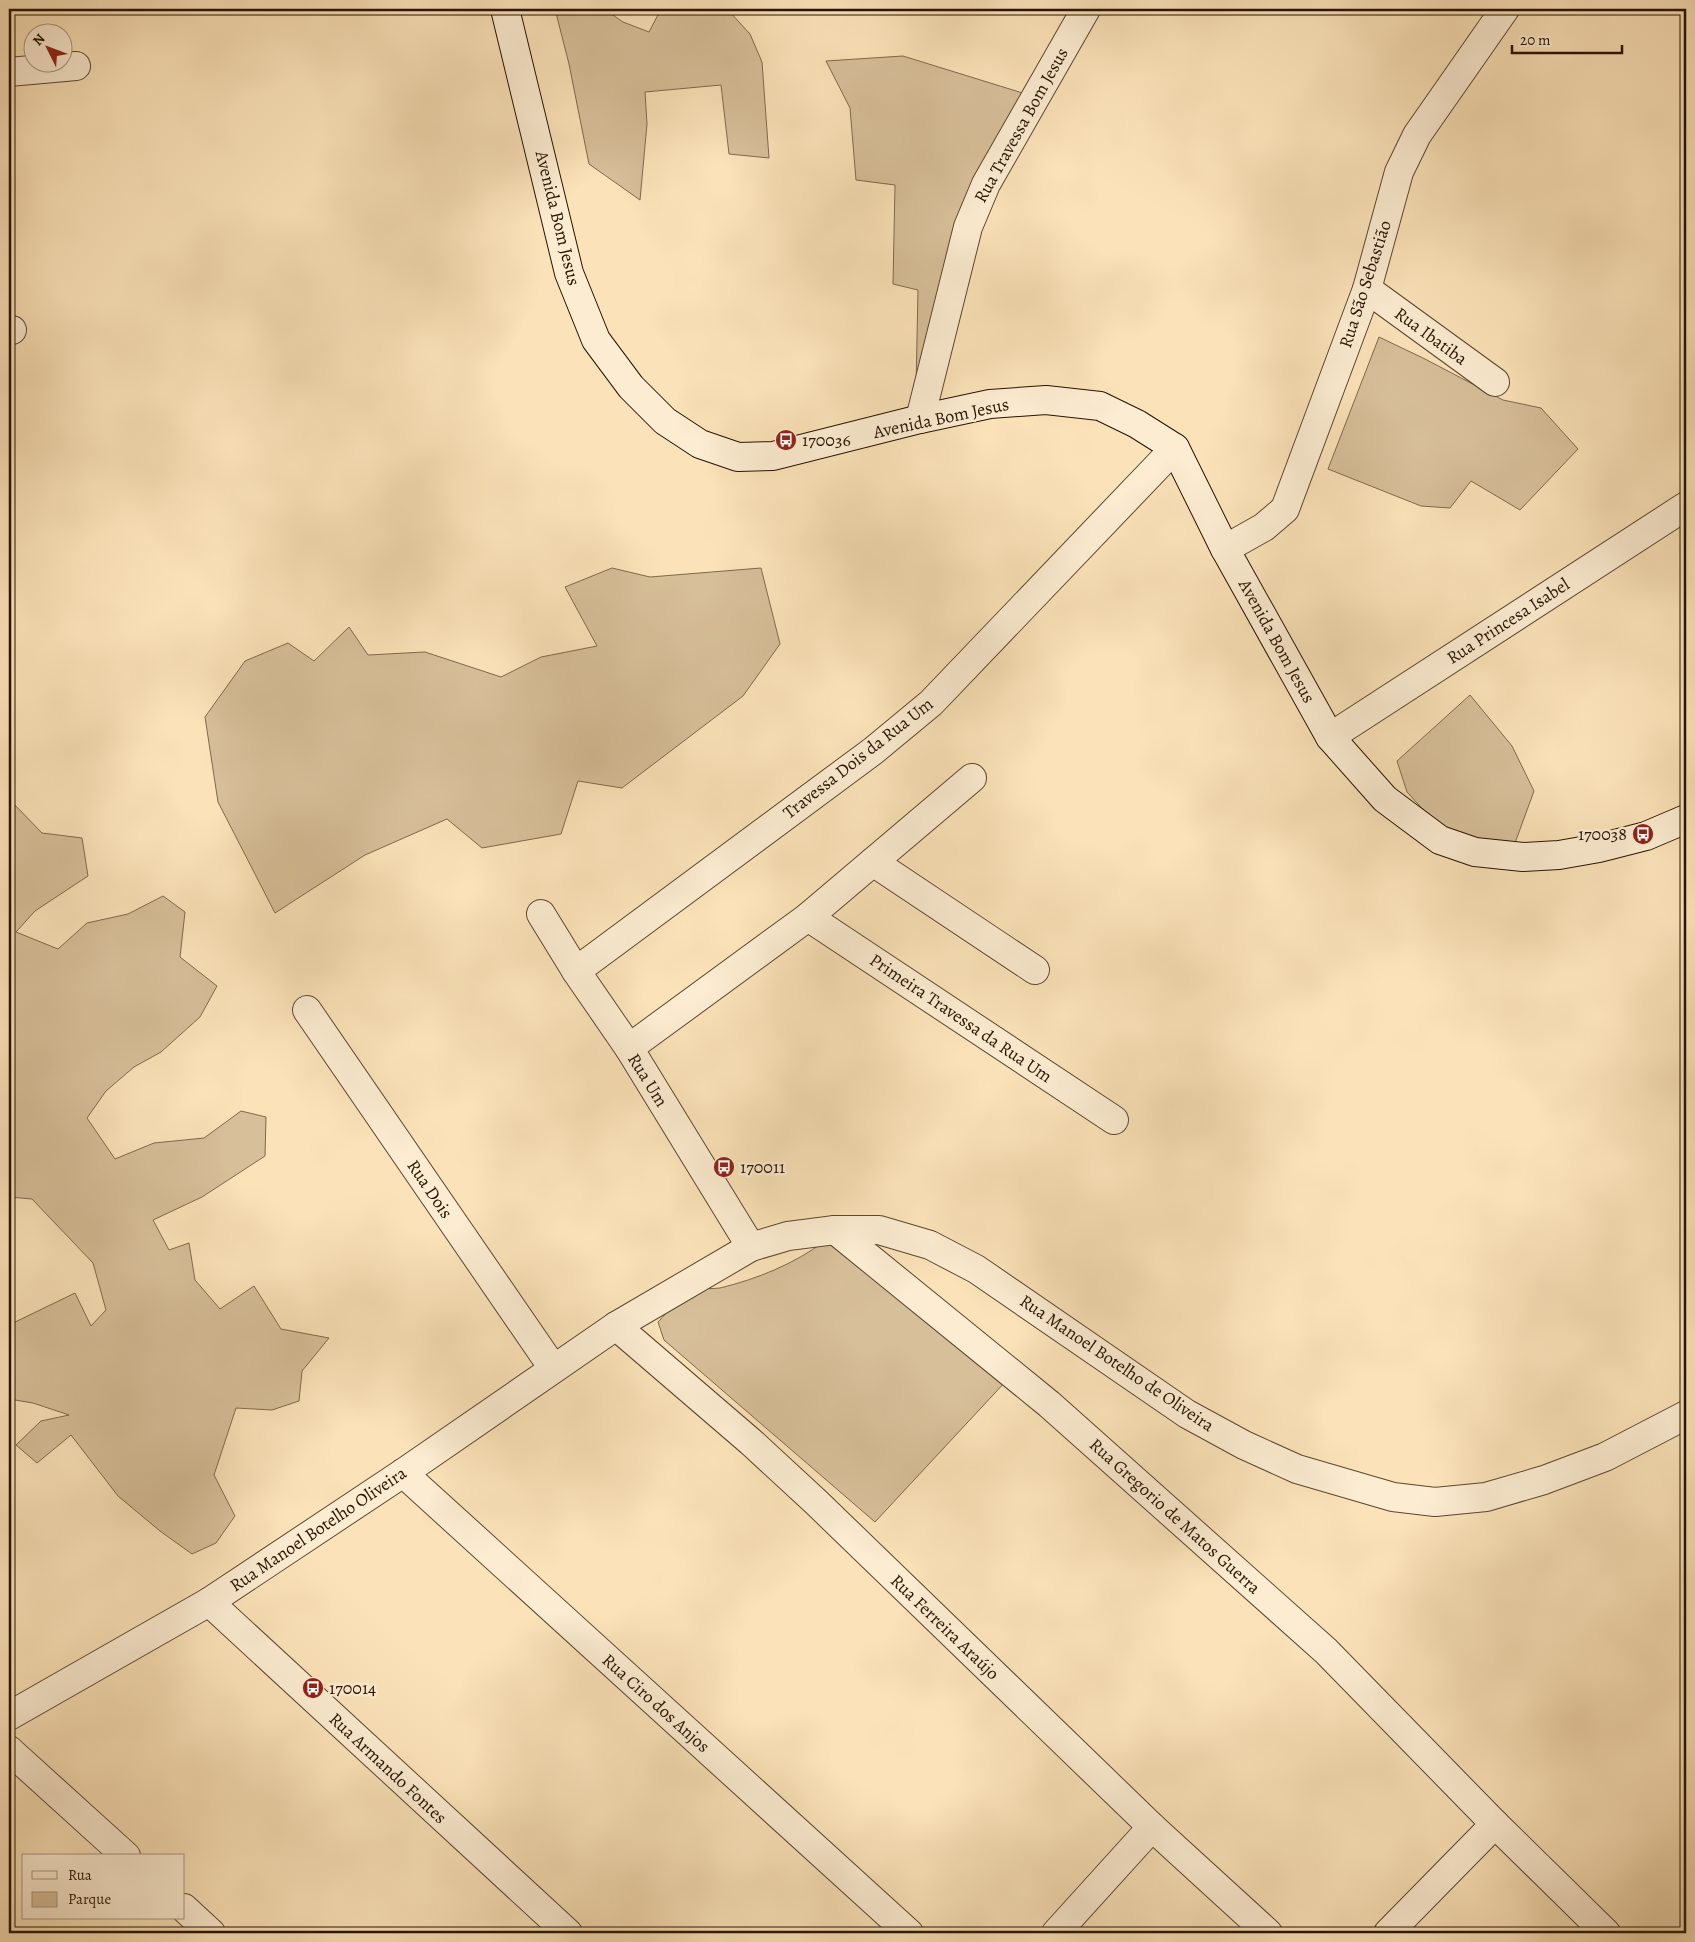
<svg xmlns="http://www.w3.org/2000/svg" width="1695" height="1942" viewBox="0 0 1695 1942" font-family="Alegreya,serif">
  <rect width="100%" height="100%" fill="#fbe2b8"/>
  <filter id="stains"><feTurbulence type="fractalNoise" baseFrequency=".004" numOctaves="4"/><feColorMatrix values="0 0 0 0 .2 0 0 0 0 .09 0 0 0 0 .02 0 0 0 .5 -.17"/></filter>
  <radialGradient id="worn" r=".72"><stop offset=".6" stop-color="#630" stop-opacity="0"/><stop offset="1" stop-color="#630" stop-opacity=".3"/></radialGradient>
  <g fill="#d7bf99" stroke="#7f694d">
    <path d="M555 9H604L623 22 649 32 661 9H727L750 34 762 62 769 158 729 154 721 85 645 92 647 124 640 200 589 164 569 64Z"/>
    <path d="M903 56 1029 95 916 388 918 290 893 284 895 185 856 180 850 108 826 61Z"/>
    <path d="M1379 337 1425 359 1503 400 1541 408 1578 449 1520 510 1471 481 1450 508 1421 506 1328 469Z"/>
    <path d="M612 568 650 577 761 568 780 644 743 696 622 788 578 781 561 834 482 848 447 819 365 855 275 913 218 802 205 717 245 661 288 643 314 661 349 627 368 655 425 652 501 677 541 657 597 646 565 587Z"/>
    <path d="M1470 695 1512 746 1534 791 1511 854 1467 848 1429 816 1407 792 1397 761Z"/>
    <path d="M9 801H11L42 833 82 838 88 876 35 911 16 932 58 949 87 923 128 914 163 896 185 912 180 957 217 986 200 1017 161 1052 134 1067 106 1091 87 1118 115 1159 154 1143 204 1138 241 1111 266 1117 265 1156 202 1197 153 1220 169 1250 189 1243 195 1280 220 1309 254 1286 281 1329 329 1338 302 1371 299 1401 272 1410 236 1408 214 1475 235 1516 216 1543 192 1554 160 1531 118 1496 71 1435 37 1463 16 1445 41 1421 69 1415 33 1403 9 1399V1325L75 1293 91 1326 106 1310 93 1263 32 1199 9 1197Z"/>
    <path d="M825 1241 841 1247 1007 1380 875 1522 664 1340 658 1322C669 1310 681 1297 697 1290 703 1288 712 1289 720 1288 757 1279 794 1264 825 1241Z"/>
  </g>
  <g fill="none" stroke-linecap="round" stroke-linejoin="round">
    <g stroke="#5c472f" stroke-width="30">
      <g id="minor">
        <path d="M9 72 76 66"/>
        <path d="M1367 289 1495 382"/>
        <path d="M9 331 12 330"/>
        <path d="M920 419 968 227 986 184 1086 9"/>
        <path d="M1225 549 1264 527 1285 509 1367 289 1399 172 1417 135 1505 9"/>
        <path d="M1330 737 1686 506"/>
        <path d="M873 862 1035 970"/>
        <path d="M541 914 576 971 629 1048 751 1247"/>
        <path d="M808 917 1114 1120"/>
        <path d="M576 971 873 751 931 703 1175 448"/>
        <path d="M307 1010 553 1368"/>
        <path d="M629 1048 808 917 972 778"/>
        <path d="M835 1230 1049 1404 1326 1651 1495 1824 1606 1933"/>
        <path d="M616 1326 751 1442 816 1502 1152 1827 1268 1933"/>
        <path d="M403 1473 909 1933"/>
        <path d="M209 1602 568 1933"/>
        <path d="M9 1750 126 1856"/>
        <path d="M184 1908 211 1933"/>
        <path d="M1056 1933 1152 1827"/>
        <path d="M1388 1933 1495 1824"/>
      </g>
    </g>
    <g stroke="#5c472f" stroke-width="30">
      <path id="tertiary" d="M9 1716 209 1602 403 1473 616 1326 751 1247 788 1236 835 1230H879L930 1245 976 1269 1187 1414 1244 1445 1297 1469 1393 1497 1435 1502 1486 1497 1544 1480 1605 1457 1686 1415"/>
    </g>
    <g stroke="#271301" stroke-width="30">
      <path id="secondary" d="M505 9 569 273 596 340 631 387 665 421 700 444 738 457 773 456 920 419 990 404 1046 400 1100 406 1137 424 1175 448 1225 549 1330 737 1385 799 1440 840 1475 852 1523 857 1559 855 1599 848 1646 836 1686 819"/>
    </g>
    <use href="#minor" stroke="#fcecd1" stroke-width="28"/>
    <use href="#tertiary" stroke="#fcecd1" stroke-width="28"/>
    <use href="#secondary" stroke="#fcecd1" stroke-width="28"/>
  </g>
  <defs>
    <g id="bus-disc" transform="scale(1.125)"><circle r="9.5" fill="#8f2418" stroke="#fcecd1"/><path d="M-5-6H5V4H4V6H2V4H-2V6H-4V4H-5ZM-3.5-4V0h7V-4ZM-3.5 1.2v1.5H-2V1.2ZM2 1.2v1.5H3.5V1.2Z" fill="#fff"/></g>
  </defs>
  <g fill-rule="evenodd">
    <use href="#bus-disc" x="786" y="440"/>
    <use href="#bus-disc" x="1643" y="834"/>
    <use href="#bus-disc" x="724" y="1167"/>
    <use href="#bus-disc" x="313" y="1688"/>
  </g>
  <g text-anchor="middle" stroke-width="5" stroke-linejoin="round" paint-order="stroke">
    <g font-size="18" fill="#271301" stroke="#fcecd1">
      <text transform="translate(1021 125) rotate(-61)" y="6">Rua Travessa Bom Jesus</text>
      <text transform="translate(558 218) rotate(76)" y="6">Avenida Bom Jesus</text>
      <text transform="translate(1365 284) rotate(-72)" y="6">Rua São Sebastião</text>
      <text transform="translate(1431 336) rotate(36)" y="6">Rua Ibatiba</text>
      <text transform="translate(941 418) rotate(-12)" y="6">Avenida Bom Jesus</text>
      <text transform="translate(1508 621) rotate(-33)" y="6">Rua Princesa Isabel</text>
      <text transform="translate(1277 641) rotate(61)" y="6">Avenida Bom Jesus</text>
      <text transform="translate(858 758) rotate(-38)" y="6">Travessa Dois da Rua Um</text>
      <text transform="translate(961 1018) rotate(34)" y="6">Primeira Travessa da Rua Um</text>
      <text transform="translate(648 1080) rotate(58)" y="6">Rua Um</text>
      <text transform="translate(430 1189) rotate(56)" y="6">Rua Dois</text>
      <text transform="translate(1117 1363) rotate(34)" y="6">Rua Manoel Botelho de Oliveira</text>
      <text transform="translate(1175 1516) rotate(42)" y="6">Rua Gregorio de Matos Guerra</text>
      <text transform="translate(318 1529) rotate(-34)" y="6">Rua Manoel Botelho Oliveira</text>
      <text transform="translate(945 1627) rotate(44)" y="6">Rua Ferreira Araújo</text>
      <text transform="translate(656 1703) rotate(42)" y="6">Rua Ciro dos Anjos</text>
      <text transform="translate(388 1768) rotate(43)" y="6">Rua Armando Fontes</text>
    </g>
    <g font-size="18" fill="#271301" stroke="#fcecd1" text-anchor="start">
      <text x="802" y="446">170036</text>
      <text x="1627" y="840" text-anchor="end">170038</text>
      <text x="740" y="1173">170011</text>
      <text x="329" y="1694">170014</text>
    </g>
  </g>
  <rect width="1695" height="1942" fill="none" stroke="#fbe2b8" stroke-width="30"/>
  <rect x="10" y="10" width="1675" height="1922" fill="none" stroke="#271301" stroke-width="2.5"/>
  <rect x="15" y="15" width="1665" height="1912" fill="none" stroke="#271301"/>
  <rect x="22" y="1854" width="162" height="65" fill="#fcecd1" stroke="#a7957e"/>
  <rect x="32" y="1871" width="25" height="8" fill="#fcecd1" stroke="#a7957e"/>
  <text x="68" y="1880" font-size="15" fill="#271301">Rua</text>
  <rect x="32" y="1892" width="25" height="15" fill="#d7bf99" stroke="#a7957e"/>
  <text x="68" y="1904" font-size="15" fill="#271301">Parque</text>
  <g transform="translate(48 48) rotate(312)"><circle r="24" fill="#fcecd1" stroke="#a7957e"/>
  <path d="M0-4L9 19L0 12L-9 19Z" fill="#8f2418"/>
  <text y="-8" font-size="14" font-weight="bold" text-anchor="middle" fill="#271301">N</text>
  </g>
  <path d="M1512 45v8h110v-8" fill="none" stroke="#271301" stroke-width="2.5"/>
  <text x="1520" y="45" font-size="15" fill="#271301" stroke="#fcecd1" stroke-width="4" paint-order="stroke">20 m</text>
  <rect width="100%" height="100%" filter="url(#stains)"/>
  <rect width="100%" height="100%" fill="url(#worn)"/>
</svg>
